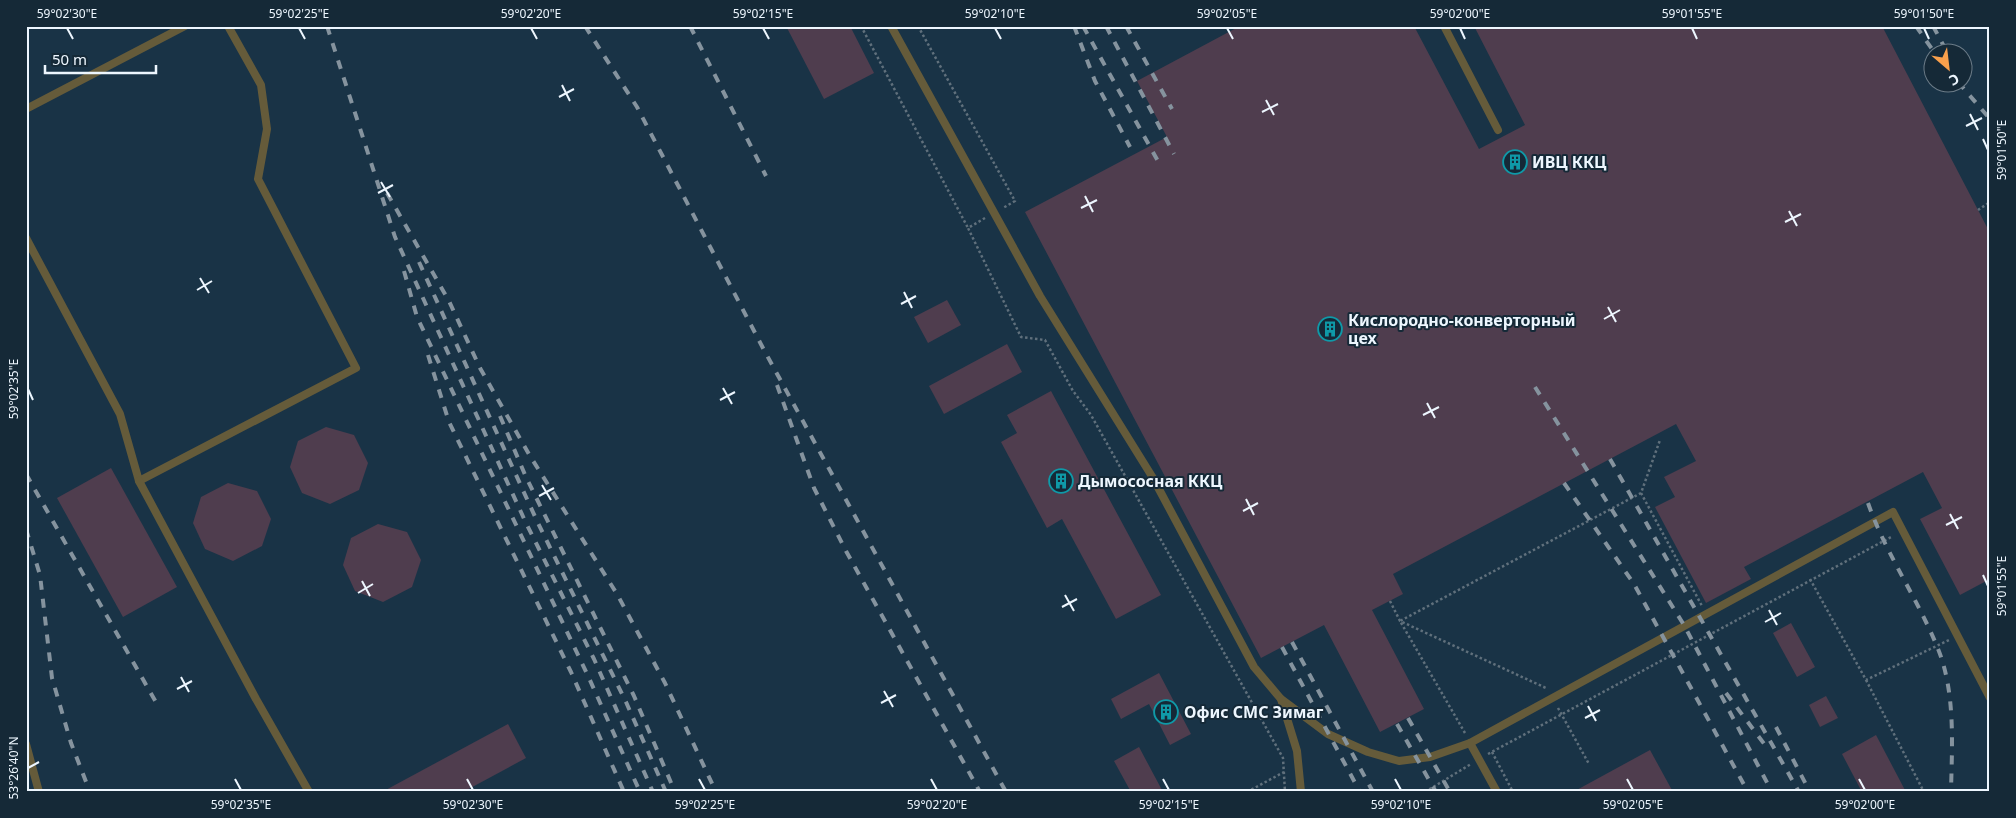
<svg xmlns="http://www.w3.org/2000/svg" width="2016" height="818" viewBox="0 0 2016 818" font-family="'Noto Sans',sans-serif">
  <rect width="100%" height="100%" fill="#152937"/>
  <path fill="#193346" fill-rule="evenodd" d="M26 26H1990V792H26ZM1934 52H1964V82H1934Z"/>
  <g fill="#4f3d4e">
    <path d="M786 26H850L874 73 824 99Z"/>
    <path d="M1240 26H1414L1479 149 1525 125 1474 26H1882L1990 233V579L1960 595 1920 519 1942 508 1923 472 1744 567 1751 579 1706 603 1655 507 1675 497 1664 477 1696 461 1676 424 1393 574 1403 594 1372 610 1424 709 1380 732 1324 625 1261 658 1025 212 1167 137 1137 81Z"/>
    <path d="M947 300 961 325 928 343 914 317Z"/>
    <path d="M1007 344 1022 372 944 414 929 386Z"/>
    <path d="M1051 391 1161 595 1116 619 1062 519 1047 528 1001 442 1017 433 1007 415Z"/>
    <path d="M326 427 354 435 368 463 359 490 330 504 302 493 290 467 298 441Z"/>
    <path d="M111 468 177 587 123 617 57 498Z"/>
    <path d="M228 483 257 491 271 519 262 546 233 561 205 549 193 523 201 497Z"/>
    <path d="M378 524 407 532 421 560 412 587 383 602 355 591 343 565 351 538Z"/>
    <path d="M1791 623 1815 667 1797 677 1773 633Z"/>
    <path d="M1159 673 1191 734 1170 745 1149 704 1121 719 1111 699Z"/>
    <path d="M1826 696 1838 718 1820 727 1809 705Z"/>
    <path d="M508 724 526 758 463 792H382Z"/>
    <path d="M1876 735 1906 792H1862L1842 754Z"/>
    <path d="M1139 747 1163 792H1131L1114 761Z"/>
    <path d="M1650 750 1673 792H1573Z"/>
  </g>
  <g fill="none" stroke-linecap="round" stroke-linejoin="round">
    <g stroke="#60707c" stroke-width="2.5" stroke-dasharray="2.5 2.5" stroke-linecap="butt">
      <path d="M861 26 968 228"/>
      <path d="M918 26 1015 201 1003 208"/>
      <path d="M1978 210 1990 202"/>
      <path d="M985 218 968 228 1021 337 1045 340 1073 391 1091 415 1283 758 1285 792"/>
      <path d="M1641 493 1702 606"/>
      <path d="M1810 579 1866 680 1949 640"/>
      <path d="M1390 601 1400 621 1546 688"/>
      <path d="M1866 680 1924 792"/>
      <path d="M1558 708 1589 764"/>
      <path d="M1465 733 1400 621 1641 493 1660 440"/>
      <path d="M1492 752 1513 792"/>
      <path d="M1488 754 1893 536"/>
      <path d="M1247 792 1284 772"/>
      <path d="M1425 792 1471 764"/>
    </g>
    <g stroke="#655b3a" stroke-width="8">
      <path d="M891 26 1040 296 1153 478 1254 667 1281 699 1328 734 1368 752 1399 761 1430 757 1470 743"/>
      <path d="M1444 26 1498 130"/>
      <path d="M26 109 185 26"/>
      <path d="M26 238 120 414 139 481 356 368 258 179 267 129 261 85 228 26"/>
      <path d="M139 481 256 699 309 792"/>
      <path d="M1281 699 1297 751 1301 792"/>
      <path d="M26 744 39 792"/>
      <path d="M1497 792 1470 743 1893 512 1990 698"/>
    </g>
    <g stroke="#85939e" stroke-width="4" stroke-dasharray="9 9" stroke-linecap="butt">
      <path d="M327 26 395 237 526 523 594 659 653 792"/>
      <path d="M585 26 637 107 764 350 1006 792"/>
      <path d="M690 26 766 176"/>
      <path d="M1074 26 1095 81 1130 147"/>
      <path d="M1083 26 1159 163"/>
      <path d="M1106 26 1174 154"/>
      <path d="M1126 26 1172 109"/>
      <path d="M1916 26 1934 52"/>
      <path d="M1933 26 1947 52"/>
      <path d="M1958 82 1990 119"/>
      <path d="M387 193 449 301 480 368 530 456 617 594 665 683 716 792"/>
      <path d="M419 262 537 521 626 702 666 792"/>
      <path d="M404 271 417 317 589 678 640 792"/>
      <path d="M428 355 449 422 571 672 624 792"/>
      <path d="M777 385 814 488 846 551 980 792"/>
      <path d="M1535 387 1684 625 1772 792"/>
      <path d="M500 416 526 477 634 696 675 792"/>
      <path d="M1610 459 1799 792"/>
      <path d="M26 474 157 704"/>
      <path d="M1564 483 1634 584 1748 792"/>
      <path d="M1868 503C1885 552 1916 596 1936 644 1956 689 1952 744 1951 792"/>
      <path d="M26 529 40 575 52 678 71 743 90 792"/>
      <path d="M1292 642 1373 792"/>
      <path d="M1282 647 1360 792"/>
      <path d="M1726 693 1768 749"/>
      <path d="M1408 718 1450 792"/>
      <path d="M1397 724 1436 792"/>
      <path d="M1776 727 1810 792"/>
    </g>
  </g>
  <path fill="none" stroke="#edf6fe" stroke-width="2" d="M67 28 73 39M299 28 305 39M531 28 537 39M763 28 769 39M995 28 1001 39M1227 28 1233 39M1460 28 1465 39M1692 28 1697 39M1924 28 1929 39M562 85 570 101M559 97 574 89M1266 100 1274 115M1262 112 1278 104M1970 114 1978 130M1966 126 1982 118M1983 139 1988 150M381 182 390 197M378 193 393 185M1085 196 1093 212M1081 208 1097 200M1789 211 1797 226M1785 222 1801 214M200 278 209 293M197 290 212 281M904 292 912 308M901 304 916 296M1608 307 1616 322M1604 319 1620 310M723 388 732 404M28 389 33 400M720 400 735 392M1427 403 1435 418M1423 415 1439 407M542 485 551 500M539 496 554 488M1246 499 1254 515M1243 511 1258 503M1950 514 1958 529M1946 525 1962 517M1983 575 1988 586M362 581 370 596M358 593 373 584M1065 595 1074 611M1062 607 1077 599M1769 610 1777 625M1765 622 1781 613M181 677 189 692M177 689 192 681M884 691 893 707M881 703 896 695M1588 706 1596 721M1585 718 1600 710M28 768 39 762M235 779 241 790M467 779 473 790M699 779 705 790M931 779 937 790M1163 779 1169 790M1395 779 1401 790M1627 779 1633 790M1859 779 1865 790"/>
  <defs>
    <g id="building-ring" transform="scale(1.25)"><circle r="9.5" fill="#152937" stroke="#0f9aa8" stroke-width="1.5"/><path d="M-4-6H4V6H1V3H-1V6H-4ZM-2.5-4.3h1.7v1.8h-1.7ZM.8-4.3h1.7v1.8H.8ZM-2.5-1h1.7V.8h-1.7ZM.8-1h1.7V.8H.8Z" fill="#0f9aa8"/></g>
  </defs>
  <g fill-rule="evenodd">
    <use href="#building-ring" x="1515" y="162"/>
    <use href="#building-ring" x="1330" y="329"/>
    <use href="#building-ring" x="1061" y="481"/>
    <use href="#building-ring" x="1166" y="712"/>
  </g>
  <g text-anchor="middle" stroke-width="4" stroke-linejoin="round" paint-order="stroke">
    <g font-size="16" font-weight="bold" fill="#edf6fe" stroke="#152937" text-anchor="start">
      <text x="1532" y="168">ИВЦ ККЦ</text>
      <text x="1348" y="326">Кислородно-конверторный<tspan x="1348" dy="18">цех</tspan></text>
      <text x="1078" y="487">Дымососная ККЦ</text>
      <text x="1184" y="718">Офис СМС Зимаг</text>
    </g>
  </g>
  <rect width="2016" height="818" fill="none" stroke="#152937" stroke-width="55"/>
  <g transform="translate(1948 68) rotate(152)"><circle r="24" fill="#152937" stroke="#6b7b87"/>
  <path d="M0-4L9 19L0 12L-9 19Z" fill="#f9a04c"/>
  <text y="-8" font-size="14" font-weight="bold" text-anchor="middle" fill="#edf6fe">С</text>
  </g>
  <path d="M45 65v8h111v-8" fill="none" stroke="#edf6fe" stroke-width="2.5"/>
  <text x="52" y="65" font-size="15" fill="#edf6fe" stroke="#152937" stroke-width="4" paint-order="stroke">50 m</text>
  <rect x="28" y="28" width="1960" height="762" fill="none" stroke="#edf6fe" stroke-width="2"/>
  <g font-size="12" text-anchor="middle" fill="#edf6fe">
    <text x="67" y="18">59°02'30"E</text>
    <text x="299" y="18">59°02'25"E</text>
    <text x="531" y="18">59°02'20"E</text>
    <text x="763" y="18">59°02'15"E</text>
    <text x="995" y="18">59°02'10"E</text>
    <text x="1227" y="18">59°02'05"E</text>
    <text x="1460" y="18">59°02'00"E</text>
    <text x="1692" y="18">59°01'55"E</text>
    <text x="1924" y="18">59°01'50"E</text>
    <text transform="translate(2002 150) rotate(-90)" y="4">59°01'50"E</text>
    <text transform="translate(14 389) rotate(-90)" y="4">59°02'35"E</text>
    <text transform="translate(2002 586) rotate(-90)" y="4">59°01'55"E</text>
    <text transform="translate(14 768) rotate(-90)" y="4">53°26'40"N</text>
    <text x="241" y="809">59°02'35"E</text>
    <text x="473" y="809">59°02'30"E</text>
    <text x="705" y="809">59°02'25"E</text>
    <text x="937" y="809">59°02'20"E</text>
    <text x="1169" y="809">59°02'15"E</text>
    <text x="1401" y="809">59°02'10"E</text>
    <text x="1633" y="809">59°02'05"E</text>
    <text x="1865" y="809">59°02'00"E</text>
  </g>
</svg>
